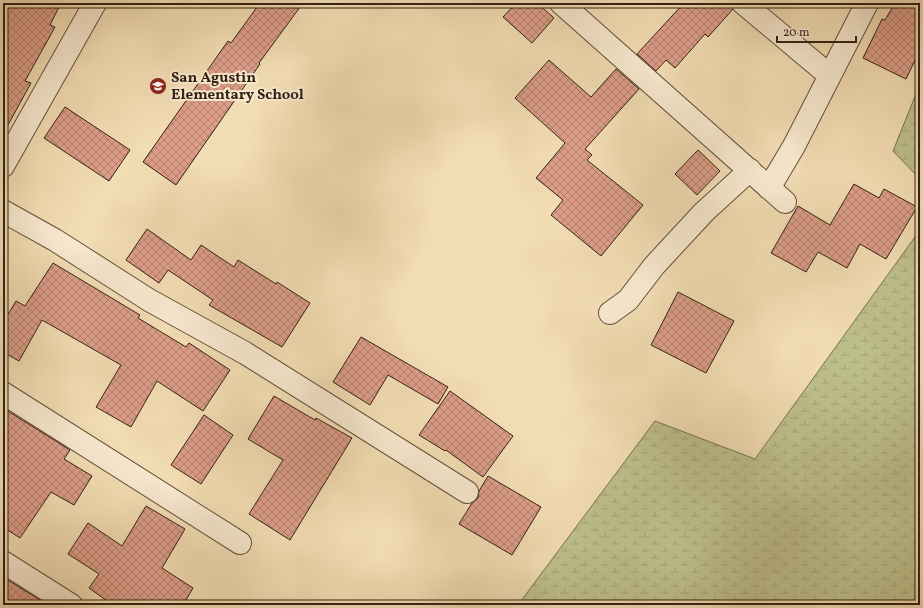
<svg xmlns="http://www.w3.org/2000/svg" width="923" height="608" viewBox="0 0 923 608" font-family="Vollkorn,serif">
  <defs>
    <pattern id="wetland-marsh" width="20" height="14" patternUnits="userSpaceOnUse"><rect width="20" height="14" fill="#bdbf8b"/><path d="M1 5h8M5 5V1M11 12h8M15 12V8" fill="none" stroke="#a3a477"/></pattern>
    <pattern id="building-cross-hatch" width="8" height="8" patternUnits="userSpaceOnUse"><rect width="8" height="8" fill="#dc9d89"/><path d="M0 0l8 8M0 8l8-8" fill="none" stroke="#b3806f"/></pattern>
  </defs>
  <rect width="100%" height="100%" fill="#f2dcb3"/>
  <filter id="stains"><feTurbulence type="fractalNoise" baseFrequency=".005" numOctaves="4"/><feColorMatrix values="0 0 0 0 .2 0 0 0 0 .09 0 0 0 0 .02 0 0 0 .5 -.17"/></filter>
  <radialGradient id="worn" r=".72"><stop offset=".6" stop-color="#630" stop-opacity="0"/><stop offset="1" stop-color="#630" stop-opacity=".3"/></radialGradient>
  <g fill="url(#wetland-marsh)" stroke="#787050">
    <path d="M920 84V179L893 151Z"/>
    <path d="M920 230V605H518L655 421 755 459Z"/>
  </g>
  <g fill="url(#building-cross-hatch)" stroke="#332214">
    <path d="M3 3H61L50 25 55 27 25 81 31 83 3 134Z"/>
    <path d="M260 3H303L259 63 260 64 176 185 143 162 228 41 231 43Z"/>
    <path d="M516 3H537L554 18 532 43 503 17Z"/>
    <path d="M684 3H731L733 9 708 37 705 34 675 68 666 60 656 71 637 54Z"/>
    <path d="M895 3H920V50L906 79 863 58 882 19 885 20Z"/>
    <path d="M549 60 591 97 616 69 639 89 585 149 592 155 587 160 643 205 601 256 551 215 563 200 536 178 565 143 515 98Z"/>
    <path d="M65 107 130 150 109 181 44 138Z"/>
    <path d="M698 150 720 171 697 195 675 174Z"/>
    <path d="M854 184 879 198 884 189 917 207 886 259 860 244 847 268 818 252 806 272 771 253 798 206 830 225Z"/>
    <path d="M147 229 191 260 201 245 234 267 238 260 276 284 277 282 310 303 282 347 209 305 213 300 168 270 159 283 126 260Z"/>
    <path d="M53 263 140 315 138 318 186 347 189 343 230 370 203 411 157 381 131 427 96 407 121 365 42 320 19 361 3 352V323L16 301 25 306Z"/>
    <path d="M678 292 734 321 706 373 651 345Z"/>
    <path d="M361 337 448 387 438 404 388 375 370 405 333 382Z"/>
    <path d="M450 391 513 436 483 477 446 450 445 451 419 435Z"/>
    <path d="M274 396 315 420 316 418 352 438 290 540 249 514 283 460 248 439Z"/>
    <path d="M3 408 70 450 64 459 92 476 74 505 51 492 20 538 3 527Z"/>
    <path d="M204 415 233 435 201 484 171 465Z"/>
    <path d="M488 476 541 507 512 555 459 524 472 503 478 498 479 491Z"/>
    <path d="M146 506 185 529 162 568 193 588 183 605H113L89 588 99 574 68 554 88 523 122 546Z"/>
    <path d="M3 577 48 605H3Z"/>
  </g>
  <g fill="none" stroke-linecap="round" stroke-linejoin="round">
    <g stroke="#63503c" stroke-width="24">
      <g id="minor">
        <path d="M561 3 785 202"/>
        <path d="M743 3 829 75"/>
        <path d="M3 166 95 3"/>
        <path d="M769 188 794 146 867 3"/>
        <path d="M3 211 55 240 149 300 245 353 467 492"/>
        <path d="M610 313 628 300 654 266 704 212 750 170"/>
        <path d="M3 393 240 543"/>
        <path d="M3 562 71 605"/>
      </g>
    </g>
    <use href="#minor" stroke="#f7e8ce" stroke-width="22"/>
  </g>
  <defs>
    <g id="school-disc" transform="scale(0.9)"><circle r="9.5" fill="#8f2418" stroke="#f7e8ce"/><path d="M0-5L7-2L0 1L-7-2ZM-4 1L0 2.5L4 1V4Q0 6-4 4Z" fill="#fff"/></g>
  </defs>
  <g fill-rule="evenodd">
    <use href="#school-disc" x="158" y="86"/>
  </g>
  <g text-anchor="middle" stroke-width="4" stroke-linejoin="round" paint-order="stroke">
    <g font-size="15" font-weight="bold" fill="#332214" stroke="#f7e8ce" text-anchor="start">
      <text x="171" y="82">San Agustin<tspan x="171" dy="17">Elementary School</tspan></text>
    </g>
  </g>
  <rect width="923" height="608" fill="none" stroke="#f2dcb3" stroke-width="16"/>
  <rect x="4" y="4" width="915" height="600" fill="none" stroke="#332214" stroke-width="2"/>
  <rect x="8" y="8" width="907" height="592" fill="none" stroke="#332214"/>
  <path d="M777 36v6h79v-6" fill="none" stroke="#332214" stroke-width="2"/>
  <text x="783" y="36" font-size="12" fill="#332214" stroke="#f7e8ce" stroke-width="3" paint-order="stroke">20 m</text>
  <rect width="100%" height="100%" filter="url(#stains)"/>
  <rect width="100%" height="100%" fill="url(#worn)"/>
</svg>
